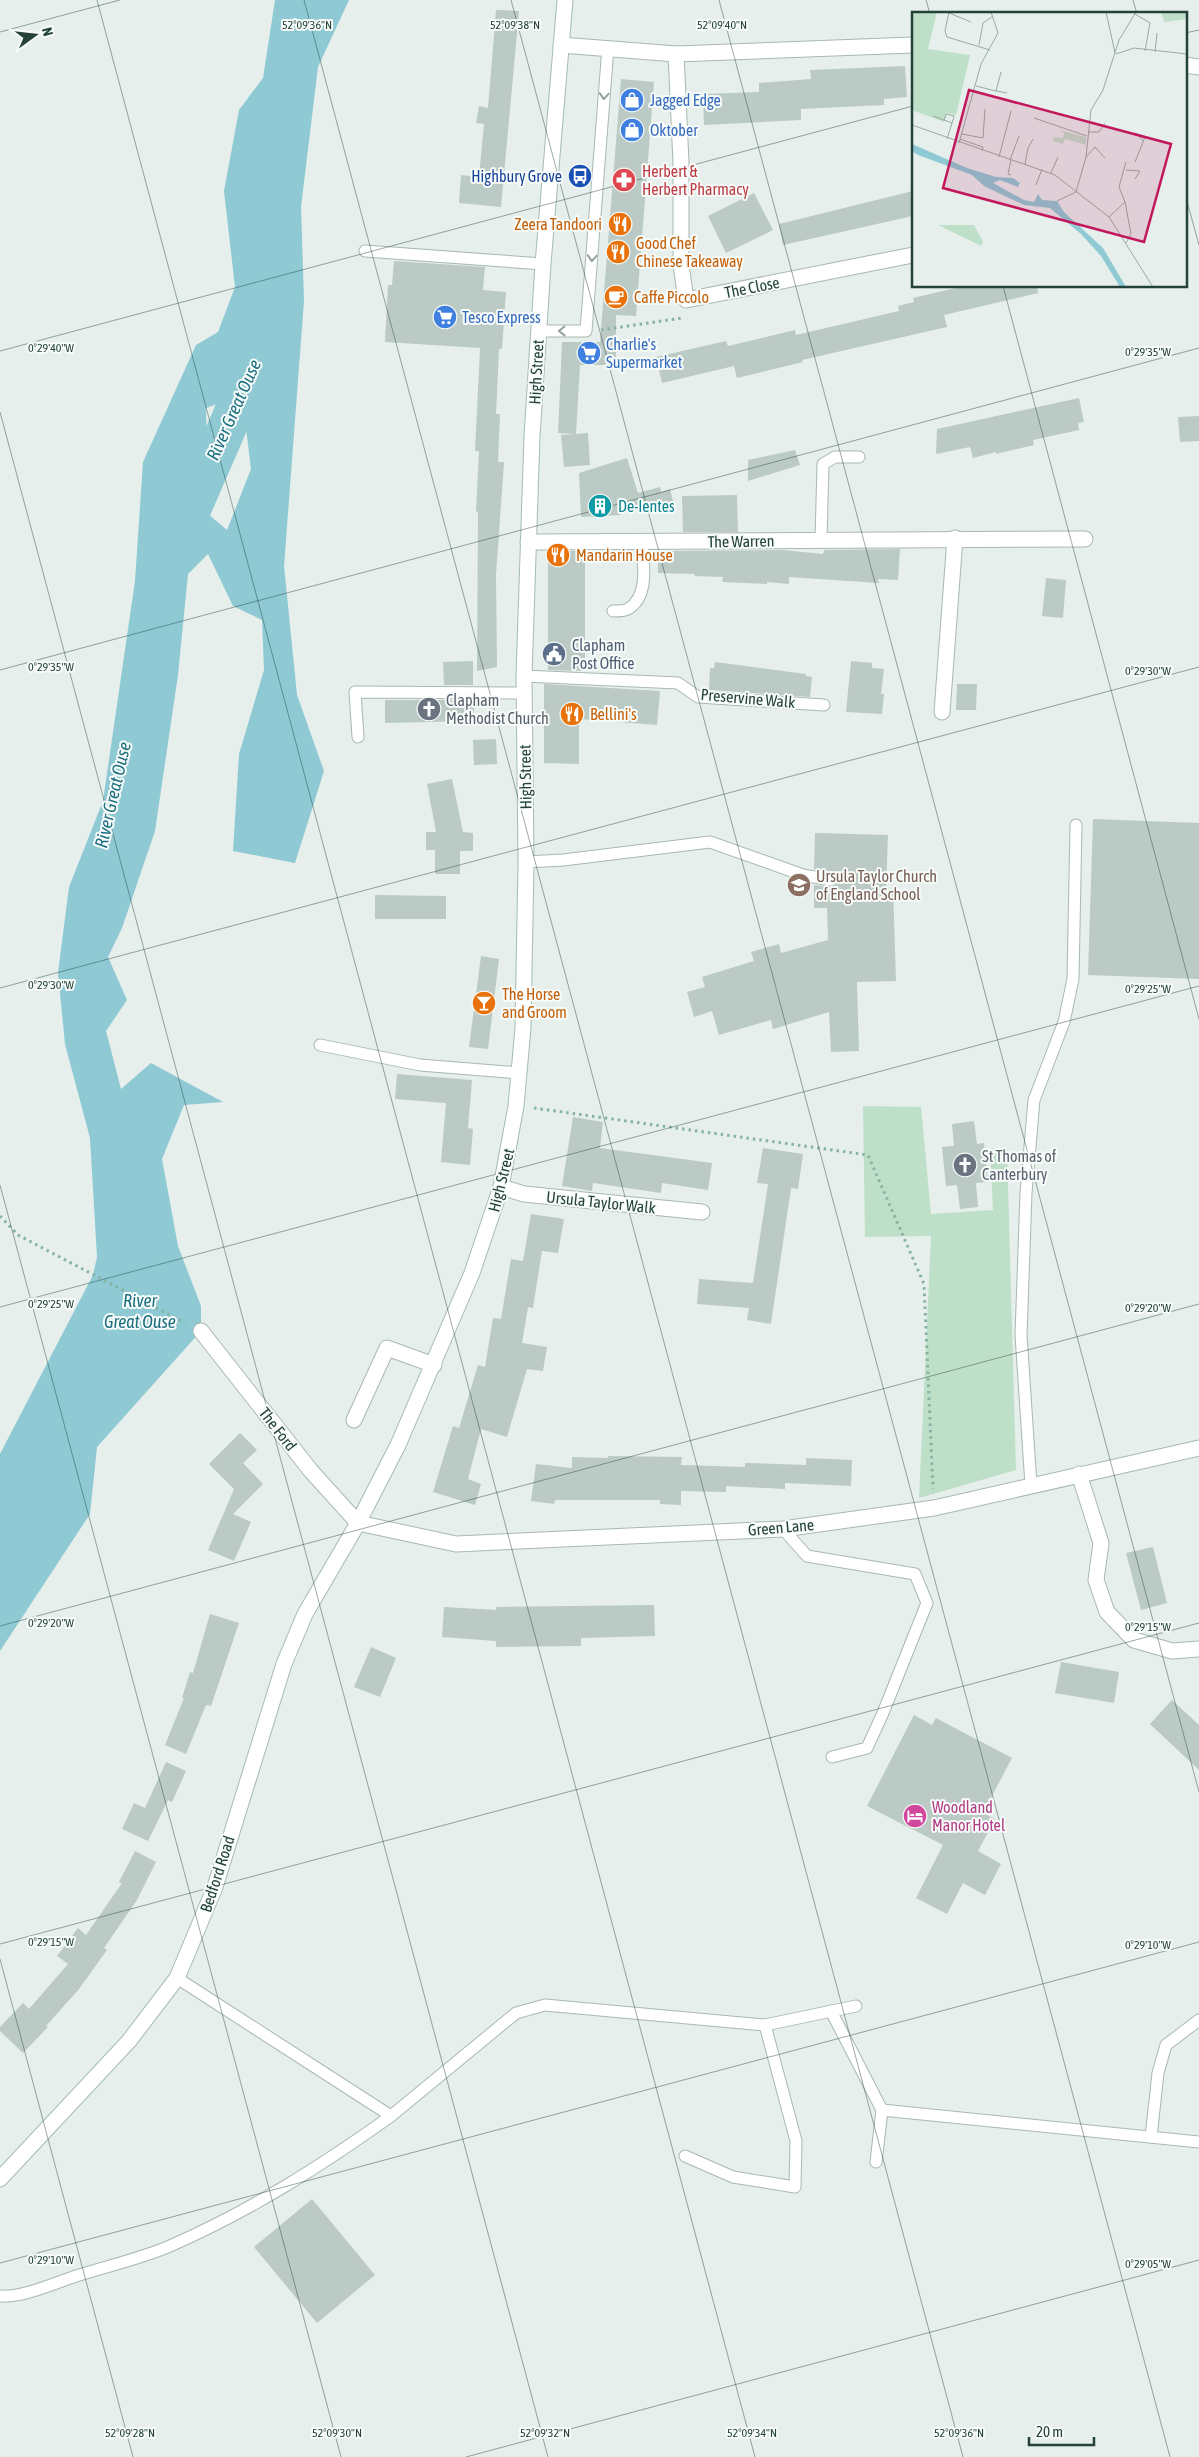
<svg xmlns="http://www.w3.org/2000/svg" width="1199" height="2457" viewBox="0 0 1199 2457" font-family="'Asap Condensed',sans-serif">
  <rect width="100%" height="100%" fill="#e6efeb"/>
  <path fill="#bfe0c8" d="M863 1106 921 1107 931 1214 993 1210 990 1149 1007 1148 1016 1470 919 1498 931 1236 865 1237Z"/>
  <path fill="#8ec9d4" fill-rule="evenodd" d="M275 0H349L318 67 301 207 304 301 284 566 297 695 324 771 295 863 233 851 239 754 264 670 262 620 233 606 208 554 188 574 178 675 155 831 122 928 108 957 127 1000 106 1031 121 1089 151 1063 223 1102 184 1105 162 1159 178 1246 201 1306V1331L97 1447 90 1514 0 1651V1454L93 1275 97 1257 90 1138 65 1044 58 973 69 887 103 801 135 581 143 462 196 345 218 332 235 287 224 191 239 110 263 78ZM242 395 251 469 227 530 208 514 206 408Z"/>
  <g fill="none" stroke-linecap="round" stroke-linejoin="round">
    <path stroke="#8ec9d4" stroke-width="39" d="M186 522 262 347"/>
  </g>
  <g fill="#bbcac4">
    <path d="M496 10 519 11 501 207 459 203 461 175 479 177 484 124 476 123 479 106 488 108Z"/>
    <path d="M905 66 907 97 884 99V105L801 109V120L704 125 703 94 759 92V83L811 79 810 70Z"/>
    <path d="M621 79 654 82 636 316 616 315V365H580L576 434 588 433 590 465 564 467 561 435 574 434 558 433 562 342H600Z"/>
    <path d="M913 191V216L783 245 779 224Z"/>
    <path d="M754 193 773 230 726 253 708 216Z"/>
    <path d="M394 261 485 267 483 290 506 292 502 349H499L496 414H500L498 462H504L496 575 497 667 477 671 478 512 476 511 479 451H475L480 348 385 342 388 285H392Z"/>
    <path d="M964 286H1037L1038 293 944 315 947 327 802 360 803 362 737 378 734 366 662 383 656 357 726 341 728 346 795 330 796 335 899 311 898 306 914 302 913 298Z"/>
    <path d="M1079 398 1084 422 1078 423 1079 430 1033 440 1034 445 996 454V452L973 458 970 447 936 454 937 429Z"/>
    <path d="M1199 416V441L1180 442 1178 417Z"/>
    <path d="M795 450 800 465 748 481V460Z"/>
    <path d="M627 458 638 493 660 487 661 492 670 489 675 509 620 511 621 515 581 517 579 473Z"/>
    <path d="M737 495 738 532H683L682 496Z"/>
    <path d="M900 549 898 580 878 579 879 583 789 577V584L767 582V584L722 582 723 577 694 576 695 574 658 573V551L783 550 823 554 824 550Z"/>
    <path d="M548 551H585V671L548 670Z"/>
    <path d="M1046 578 1066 580 1063 618 1042 616Z"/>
    <path d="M473 661V685H444L443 662Z"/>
    <path d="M851 661 872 663V668L884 669 881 694H884L882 714 846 712Z"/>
    <path d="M715 662 806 674V676L812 677 810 697 709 690 710 668H714Z"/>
    <path d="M544 684 660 691 657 725 579 719V764L544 763Z"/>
    <path d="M957 684H977L976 710H956Z"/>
    <path d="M385 700H474V721L385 723Z"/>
    <path d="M496 739 497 764 474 765 473 740Z"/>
    <path d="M452 779 463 832 473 833V851H460V874H435V850H426V832H436L427 784Z"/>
    <path d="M1093 819 1199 823V979L1088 975Z"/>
    <path d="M815 833 888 835 886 889H893L896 981 857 982 859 1051 831 1052 829 1012 773 1029 771 1020 719 1035 712 1011 694 1017 687 992 705 987 702 977 754 961 751 952 779 944 781 953 828 940 827 908H814V885L833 887 837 884 838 878 833 873 814 869Z"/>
    <path d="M375 895 446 896V919H375Z"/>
    <path d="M481 956 499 959 488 1049 469 1047Z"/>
    <path d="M397 1074 472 1080 468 1128 473 1129 470 1165 441 1162 446 1103 395 1099Z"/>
    <path d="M573 1117 603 1122 600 1148 712 1163 708 1190 662 1183 661 1193 593 1183 592 1191 562 1186Z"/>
    <path d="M974 1121 977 1144 984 1143 988 1182 976 1183 978 1207 960 1209 957 1185 946 1186 942 1147 954 1146 952 1124Z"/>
    <path d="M763 1148 803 1154 798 1189 791 1188 771 1324 747 1320 749 1308 697 1304 699 1279 753 1283 768 1184 757 1183Z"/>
    <path d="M531 1214 564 1219 558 1253 542 1251 533 1308 528 1307 522 1343 547 1347 543 1371 527 1369 507 1437 481 1429 468 1479 481 1484 475 1505 433 1492 453 1426 459 1428 478 1365 485 1367 493 1318 501 1319 511 1259 523 1261Z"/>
    <path d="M240 1433 257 1450 243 1463 263 1484 233 1514 251 1522 234 1561 208 1550 234 1489 209 1464Z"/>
    <path d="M608 1456 682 1457 681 1465 745 1467V1463L806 1465V1458L852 1460 851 1486 785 1483V1489L726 1486V1492L681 1491V1505L660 1504V1500H555L554 1504 531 1501 536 1464 572 1468V1457L608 1458Z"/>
    <path d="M1153 1547 1167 1603 1141 1610 1126 1553Z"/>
    <path d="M654 1605 655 1636 581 1638V1646L496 1647V1641L442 1637 444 1607 496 1610V1607Z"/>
    <path d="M210 1614 239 1623 211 1706 206 1705 186 1754 165 1745 184 1698H182L190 1672 193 1673Z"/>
    <path d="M371 1647 396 1658 380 1697 354 1687Z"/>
    <path d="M1061 1662 1119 1672 1114 1703 1055 1693Z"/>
    <path d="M1172 1700 1199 1725V1770L1150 1724Z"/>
    <path d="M914 1715 932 1725 936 1718 1012 1758 983 1813 995 1819 978 1851 1001 1864 985 1895 963 1883 947 1914 916 1898 943 1845 867 1806Z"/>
    <path d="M166 1762 186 1771 172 1802 168 1800 148 1841 122 1829 134 1803 145 1808Z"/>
    <path d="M135 1851 156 1862 137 1900 104 1948 107 1950 79 1989 46 2026 48 2027 23 2053 0 2031V2027L23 2003 29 2009 68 1964 57 1956 78 1928 86 1935 122 1883 119 1882Z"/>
    <path d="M312 2199 375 2275 317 2323 254 2247Z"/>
  </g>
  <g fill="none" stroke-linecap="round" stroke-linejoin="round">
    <g stroke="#a8b8b2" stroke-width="13">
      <g id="lane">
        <path d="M365 251 543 264"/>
        <path d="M538 331H586L608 47"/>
        <path d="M821 540 823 464 835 457H859"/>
        <path d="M613 611C617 611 625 611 628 609 650 596 643 562 642 542"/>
        <path d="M524 676 678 683 698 697 824 705"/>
        <path d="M358 737 355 692 524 693"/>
        <path d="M526 862 563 860 710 842 803 875 831 880"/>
        <path d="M320 1045 420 1065 519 1073"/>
        <path d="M1031 1485 1021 1335 1026 1193 1034 1100 1064 1022 1073 979 1076 825"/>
        <path d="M783 1529 807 1556 915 1574 927 1603 883 1713 867 1748 832 1757"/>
        <path d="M177 1978 391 2116 516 2013 545 2005 765 2025 856 2006"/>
        <path d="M831 2011 882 2110 876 2162"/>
        <path d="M882 2110 1199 2142"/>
        <path d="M1151 2137 1158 2073 1166 2045 1199 2020"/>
        <path d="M685 2156 733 2177 795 2187 796 2141 765 2025"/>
        <path d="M0 2296C22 2298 55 2283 76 2276 107 2266 140 2259 170 2246 250 2211 321 2166 391 2116"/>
      </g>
    </g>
    <g stroke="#a8b8b2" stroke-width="17">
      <g id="street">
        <path d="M561 45 676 54 913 45"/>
        <path d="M676 54 681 163V265L686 300 913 255"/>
        <path d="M1185 65 1199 67"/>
        <path d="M528 542 1085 539"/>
        <path d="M942 712 955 538"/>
        <path d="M501 1187 524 1194 702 1212"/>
        <path d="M201 1331 311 1471 358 1523 456 1544 783 1529 934 1508 1199 1448"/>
        <path d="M354 1420 387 1348 434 1365"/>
        <path d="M1079 1474 1101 1543 1096 1580 1107 1612 1134 1640 1172 1651 1199 1649"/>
      </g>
    </g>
    <g stroke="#a4bbb3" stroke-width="17">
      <path id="secondary" d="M0 2179 129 2041 177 1978 215 1887 284 1664 305 1614 358 1523 398 1445 472 1273 501 1187 516 1106 523 1028 526 862 524 676 532 436 543 264 565 0"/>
    </g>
    <g stroke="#86b3a5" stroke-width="3" stroke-dasharray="2.5 4" stroke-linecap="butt">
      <path d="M601 330 682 318"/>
      <path d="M534 1108 868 1155 924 1284 933 1489"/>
      <path d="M0 1216 18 1235 185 1323"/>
    </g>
    <use href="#lane" stroke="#fff" stroke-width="11"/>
    <use href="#street" stroke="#fff" stroke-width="15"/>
    <use href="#secondary" stroke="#fff" stroke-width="15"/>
  </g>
  <defs><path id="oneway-chevron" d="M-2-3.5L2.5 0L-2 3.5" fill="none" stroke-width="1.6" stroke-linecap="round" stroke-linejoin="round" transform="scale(1.25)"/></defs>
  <g stroke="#92a09c">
    <use href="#oneway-chevron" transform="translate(604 96) rotate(94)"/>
    <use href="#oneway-chevron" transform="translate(592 258) rotate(94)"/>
    <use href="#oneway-chevron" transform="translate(562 331) rotate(179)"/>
  </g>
  <path fill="none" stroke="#24423a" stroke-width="1" stroke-opacity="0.45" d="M97 0 755 2457M304 0 963 2457M511 0 1170 2457M719 0 1199 1792M926 0 930 14M1133 0 1137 14M0 32 120 0M1185 33 1199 30M1185 194 1199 245M1003 286 1199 1019M0 351 913 106M0 412 548 2457M0 670 1199 348M0 988 1199 667M0 1185 341 2457M0 1307 1199 986M0 1626 1199 1304M0 1944 1199 1623M0 1959 133 2457M0 2263 1199 1942M466 2457 1199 2260"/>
  <defs>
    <g id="shop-disc" transform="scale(1.25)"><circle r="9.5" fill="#3f7fe0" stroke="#f7fbf9"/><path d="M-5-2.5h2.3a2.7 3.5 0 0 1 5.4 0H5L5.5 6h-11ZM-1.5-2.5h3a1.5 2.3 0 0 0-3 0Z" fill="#fff"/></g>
    <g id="bus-disc" transform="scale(1.25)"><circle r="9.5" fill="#1a4fb4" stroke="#f7fbf9"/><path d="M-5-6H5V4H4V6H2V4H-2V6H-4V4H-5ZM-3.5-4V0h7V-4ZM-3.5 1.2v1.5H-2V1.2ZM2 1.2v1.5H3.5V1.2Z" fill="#fff"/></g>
    <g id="pharmacy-disc" transform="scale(1.25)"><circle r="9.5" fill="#e0444e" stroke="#f7fbf9"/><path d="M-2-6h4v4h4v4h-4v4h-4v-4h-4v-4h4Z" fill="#fff"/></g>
    <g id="restaurant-disc" transform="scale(1.25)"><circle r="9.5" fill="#e8710a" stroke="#f7fbf9"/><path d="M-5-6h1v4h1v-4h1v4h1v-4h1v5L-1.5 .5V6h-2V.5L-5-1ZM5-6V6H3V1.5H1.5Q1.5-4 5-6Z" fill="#fff"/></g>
    <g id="cafe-disc" transform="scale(1.25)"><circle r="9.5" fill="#e8710a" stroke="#f7fbf9"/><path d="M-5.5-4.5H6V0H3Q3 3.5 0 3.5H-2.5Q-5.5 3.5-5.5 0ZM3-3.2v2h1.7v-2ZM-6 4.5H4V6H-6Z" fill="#fff"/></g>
    <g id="supermarket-disc" transform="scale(1.25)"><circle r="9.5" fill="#3f7fe0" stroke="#f7fbf9"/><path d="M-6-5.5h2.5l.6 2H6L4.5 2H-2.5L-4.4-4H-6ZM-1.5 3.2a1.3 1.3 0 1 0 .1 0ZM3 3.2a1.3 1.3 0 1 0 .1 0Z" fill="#fff"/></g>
    <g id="building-disc" transform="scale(1.25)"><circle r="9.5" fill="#0f9aa8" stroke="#f7fbf9"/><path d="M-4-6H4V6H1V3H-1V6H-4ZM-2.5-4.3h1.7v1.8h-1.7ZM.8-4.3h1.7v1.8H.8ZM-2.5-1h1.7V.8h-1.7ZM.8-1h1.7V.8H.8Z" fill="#fff"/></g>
    <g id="civic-disc" transform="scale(1.25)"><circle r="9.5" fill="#5c6f8a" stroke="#f7fbf9"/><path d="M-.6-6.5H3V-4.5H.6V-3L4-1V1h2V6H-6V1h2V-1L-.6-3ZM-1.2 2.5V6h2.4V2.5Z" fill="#fff"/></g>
    <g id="church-disc" transform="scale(1.25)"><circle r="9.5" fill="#6b7280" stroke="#f7fbf9"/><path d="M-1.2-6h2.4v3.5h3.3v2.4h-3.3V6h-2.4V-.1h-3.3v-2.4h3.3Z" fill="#fff"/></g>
    <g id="school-disc" transform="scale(1.25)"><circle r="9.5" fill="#8d6e63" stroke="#f7fbf9"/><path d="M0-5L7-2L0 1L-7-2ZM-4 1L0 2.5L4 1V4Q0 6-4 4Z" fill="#fff"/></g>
    <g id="bar-disc" transform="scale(1.25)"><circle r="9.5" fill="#e8710a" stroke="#f7fbf9"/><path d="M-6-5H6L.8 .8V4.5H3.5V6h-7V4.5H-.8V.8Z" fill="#fff"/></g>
    <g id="hotel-disc" transform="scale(1.25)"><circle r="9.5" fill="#d1479c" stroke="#f7fbf9"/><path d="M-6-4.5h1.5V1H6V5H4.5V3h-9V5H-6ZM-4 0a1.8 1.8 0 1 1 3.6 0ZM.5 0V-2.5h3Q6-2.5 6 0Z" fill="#fff"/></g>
  </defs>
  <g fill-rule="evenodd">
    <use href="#shop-disc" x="632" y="100"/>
    <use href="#shop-disc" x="632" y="130"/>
    <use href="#bus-disc" x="580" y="176"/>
    <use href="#pharmacy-disc" x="624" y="180"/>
    <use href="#restaurant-disc" x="620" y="224"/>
    <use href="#restaurant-disc" x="618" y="252"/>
    <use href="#cafe-disc" x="616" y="297"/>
    <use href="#supermarket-disc" x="445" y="317"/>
    <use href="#supermarket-disc" x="589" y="353"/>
    <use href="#building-disc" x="600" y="506"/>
    <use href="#restaurant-disc" x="558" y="555"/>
    <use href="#civic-disc" x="554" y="654"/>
    <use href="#church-disc" x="429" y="709"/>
    <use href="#restaurant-disc" x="572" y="714"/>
    <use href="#school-disc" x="799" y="885"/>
    <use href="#bar-disc" x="484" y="1003"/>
    <use href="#church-disc" x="965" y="1165"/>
    <use href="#hotel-disc" x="915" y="1816"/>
  </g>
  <g text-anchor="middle" stroke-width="4" stroke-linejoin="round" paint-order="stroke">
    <g font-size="16" fill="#366cbe" stroke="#f7fbf9" text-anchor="start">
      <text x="650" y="106">Jagged Edge</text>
      <text x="650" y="136">Oktober</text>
      <text x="462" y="323">Tesco Express</text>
      <text x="606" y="350">Charlie's<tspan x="606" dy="18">Supermarket</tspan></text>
    </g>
    <g font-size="16" fill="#be3a42" stroke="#f7fbf9" text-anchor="start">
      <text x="642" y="177">Herbert &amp;<tspan x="642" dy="18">Herbert Pharmacy</tspan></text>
    </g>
    <g font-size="16" fill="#164399" stroke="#f7fbf9" text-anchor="end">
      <text x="562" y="182">Highbury Grove</text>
    </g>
    <g font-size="16" fill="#c56008" stroke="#f7fbf9" text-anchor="start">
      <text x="602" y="230" text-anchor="end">Zeera Tandoori</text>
      <text x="636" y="249">Good Chef<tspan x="636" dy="18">Chinese Takeaway</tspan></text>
      <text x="634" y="303">Caffe Piccolo</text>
      <text x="576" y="561">Mandarin House</text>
      <text x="590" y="720">Bellini's</text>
      <text x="502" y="1000">The Horse<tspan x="502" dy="18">and Groom</tspan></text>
    </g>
    <g font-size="16" fill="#24423a" stroke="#f7fbf9">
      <text transform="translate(752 287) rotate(-11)" y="6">The Close</text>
      <text transform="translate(536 372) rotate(-87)" y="6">High Street</text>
      <text transform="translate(741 541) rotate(-1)" y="6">The Warren</text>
      <text transform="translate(748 698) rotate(5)" y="6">Preservine Walk</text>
      <text transform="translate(525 777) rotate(-91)" y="6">High Street</text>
      <text transform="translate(501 1180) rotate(-76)" y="6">High Street</text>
      <text transform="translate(601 1202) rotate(6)" y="6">Ursula Taylor Walk</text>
      <text transform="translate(278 1429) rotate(52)" y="6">The Ford</text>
      <text transform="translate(781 1527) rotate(-5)" y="6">Green Lane</text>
      <text transform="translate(217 1874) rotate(-72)" y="6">Bedford Road</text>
    </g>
    <g font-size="16" fill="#0d838f" stroke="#f7fbf9" text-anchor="start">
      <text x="618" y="512">De-Ientes</text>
    </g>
    <g font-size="16" fill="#4e5e75" stroke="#f7fbf9" text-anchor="start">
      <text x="572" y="651">Clapham<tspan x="572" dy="18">Post Office</tspan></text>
    </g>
    <g font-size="16" fill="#5b616d" stroke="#f7fbf9" text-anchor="start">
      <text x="446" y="706">Clapham<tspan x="446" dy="18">Methodist Church</tspan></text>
      <text x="982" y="1162">St Thomas of<tspan x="982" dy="18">Canterbury</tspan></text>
    </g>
    <g font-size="16" fill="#785e54" stroke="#f7fbf9" text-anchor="start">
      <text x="816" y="882">Ursula Taylor Church<tspan x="816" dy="18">of England School</tspan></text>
    </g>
    <g font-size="16" fill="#b23c85" stroke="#f7fbf9" text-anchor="start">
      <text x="932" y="1813">Woodland<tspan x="932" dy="18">Manor Hotel</tspan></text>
    </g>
    <g font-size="18" font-style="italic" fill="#1c6f80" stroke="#f7fbf9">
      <text transform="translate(234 410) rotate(-66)" y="6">River Great Ouse</text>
      <text transform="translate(113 795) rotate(-77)" y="6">River Great Ouse</text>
      <text x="140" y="1307">River<tspan x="140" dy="21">Great Ouse</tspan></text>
    </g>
  </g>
  <g transform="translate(912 12)">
    <rect width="275" height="275" fill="#e6efeb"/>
    <path d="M0 0H25L16 37 58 43 44 103 34 101 32 110 0 98ZM249 0H275V7L252 10ZM147 118 174 125V133L153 127 151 132 141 129 142 125 151 126 152 121ZM26 213H62L71 230 69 234Z" fill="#bfe0c8"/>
    <path d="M0 132 55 156 84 165 101 166 108 171 106 175 88 168 81 171 112 188 122 190 126 182 130 188 145 189 152 200 191 236 214 275H208L189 244 169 222 138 196 112 193 72 174 60 163 6 143 0 139Z" fill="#8ec9d4"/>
    <path fill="none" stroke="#98aaa4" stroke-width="1" d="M37 0 33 19 35 25 78 38M194 0 203 41M37 1 59 10M223 2 238 11 233 39M67 33 71 11 81 4M243 40 245 21M204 42 222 36 275 42M89 60 84 79 95 81M64 74 84 79M21 104 40 111 35 127M122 106 175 124M32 109 34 102 42 104 40 111M0 113 143 163 197 205 241 275M176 120H187L193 111M50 122 71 126 73 97M48 127 71 135 70 139M47 131 69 52 86 21 79 0M87 145 99 99M174 145 183 135 193 146M98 148 107 124M99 148 96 162 99 163M223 150 233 125 223 121 231 128M113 152 116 136 121 127M214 158 228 159 223 167M139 161 146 145M124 173 130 157M164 180 174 145 179 98 191 78 207 28 224 0M145 189 164 180M213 190 219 222 214 231M197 205 213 190 207 175 214 150"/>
    <path fill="#c2185b" fill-opacity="0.15" stroke="#c2185b" stroke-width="2.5" d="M57 78 259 132 232 230 31 176Z"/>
    <rect width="275" height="275" fill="none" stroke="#24423a" stroke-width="2.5"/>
  </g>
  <g font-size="12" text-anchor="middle" fill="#24423a" stroke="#f7fbf9" stroke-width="4" stroke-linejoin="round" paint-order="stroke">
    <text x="307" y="29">52°09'36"N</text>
    <text x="515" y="29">52°09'38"N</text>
    <text x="722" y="29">52°09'40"N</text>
    <text x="51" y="352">0°29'40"W</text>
    <text x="1148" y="356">0°29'35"W</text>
    <text x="51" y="671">0°29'35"W</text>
    <text x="1148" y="675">0°29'30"W</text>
    <text x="51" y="989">0°29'30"W</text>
    <text x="1148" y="993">0°29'25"W</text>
    <text x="51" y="1308">0°29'25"W</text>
    <text x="1148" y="1312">0°29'20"W</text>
    <text x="51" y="1627">0°29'20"W</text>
    <text x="1148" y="1631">0°29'15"W</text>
    <text x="51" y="1946">0°29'15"W</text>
    <text x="1148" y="1949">0°29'10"W</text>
    <text x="51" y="2264">0°29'10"W</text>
    <text x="1148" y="2268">0°29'05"W</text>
    <text x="130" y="2437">52°09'28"N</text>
    <text x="337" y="2437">52°09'30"N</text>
    <text x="545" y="2437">52°09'32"N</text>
    <text x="752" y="2437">52°09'34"N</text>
    <text x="959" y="2437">52°09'36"N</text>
  </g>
  <g transform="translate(35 35) rotate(75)" stroke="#f7fbf9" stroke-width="4" paint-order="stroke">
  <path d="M0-4L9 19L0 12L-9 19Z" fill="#24423a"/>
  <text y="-8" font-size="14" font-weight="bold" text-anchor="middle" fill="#24423a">N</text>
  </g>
  <path d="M1029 2437v8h65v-8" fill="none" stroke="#24423a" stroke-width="2.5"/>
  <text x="1036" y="2437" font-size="15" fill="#24423a" stroke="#f7fbf9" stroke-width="4" paint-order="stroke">20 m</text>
</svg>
